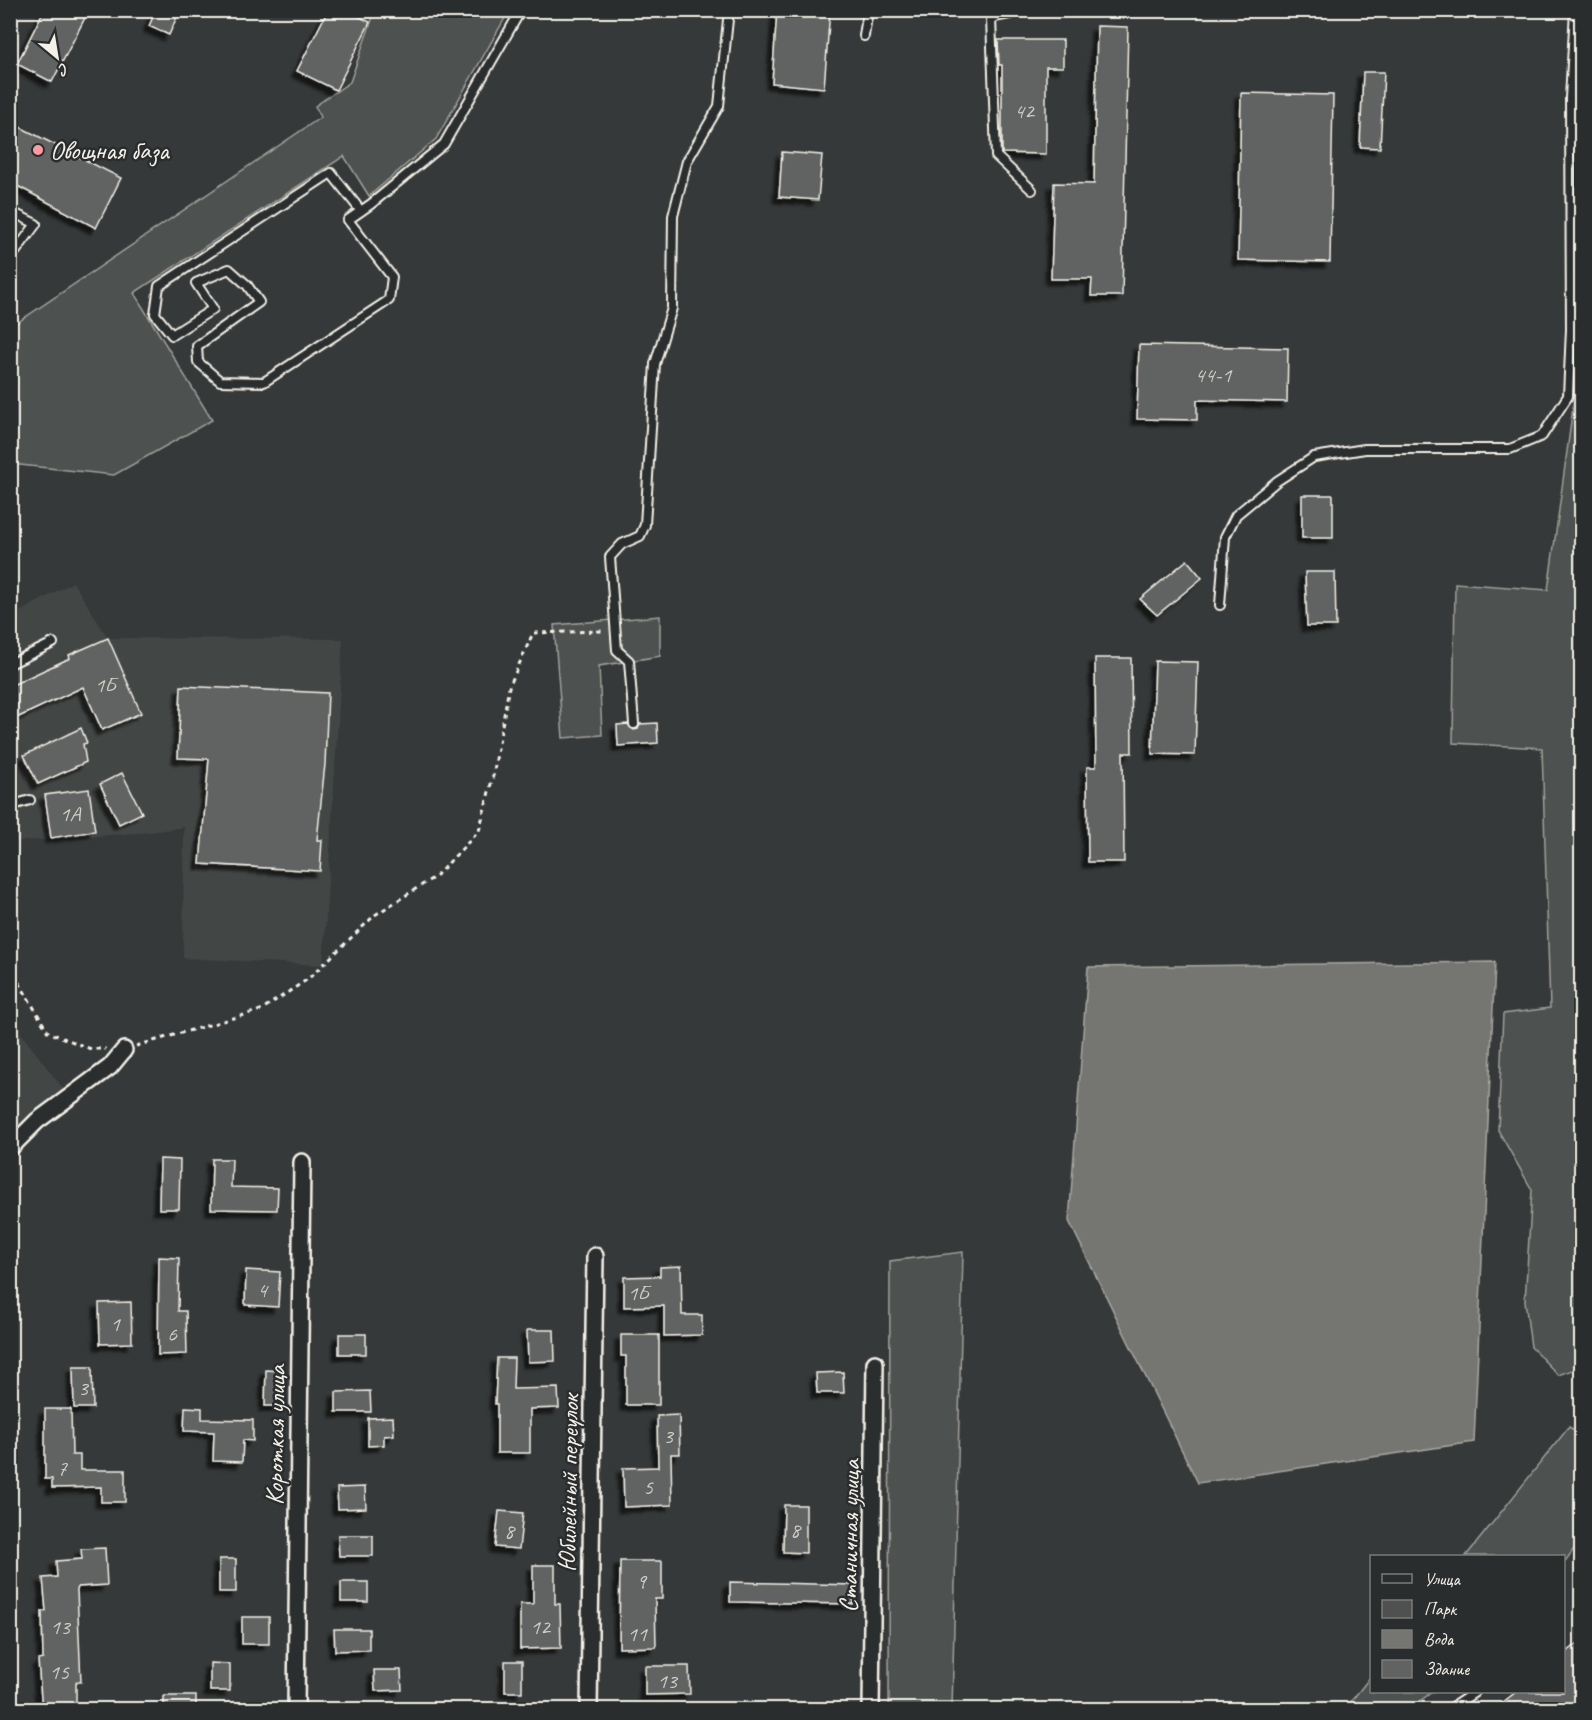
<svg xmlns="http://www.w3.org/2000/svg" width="1592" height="1720" viewBox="0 0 1592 1720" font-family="Caveat,sans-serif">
  <defs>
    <filter id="shadow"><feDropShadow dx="-5.5" dy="5.5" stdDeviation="1.5" flood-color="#0009"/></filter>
  </defs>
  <rect width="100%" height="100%" fill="#363939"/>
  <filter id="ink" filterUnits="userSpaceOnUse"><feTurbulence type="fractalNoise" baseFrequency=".0167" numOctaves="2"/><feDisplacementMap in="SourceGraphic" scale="12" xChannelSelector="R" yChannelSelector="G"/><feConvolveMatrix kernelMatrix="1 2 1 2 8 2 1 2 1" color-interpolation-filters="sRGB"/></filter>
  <g filter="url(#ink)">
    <g fill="#434645">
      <path d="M73 582 108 638 343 639 323 965 183 958 184 827 151 832 11 842V617Z"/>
      <path d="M10 1019 64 1090 11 1134H10Z"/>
    </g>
    <g fill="#4e514f" stroke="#a1a19c" stroke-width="1.5">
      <path d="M375 11H509L436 139 369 196 344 156 134 293 212 420 114 475 11 464V327L321 117 315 106 350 82Z"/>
      <path d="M1581 349 1582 1367 1558 1375 1531 1347 1525 1301 1532 1190 1498 1130 1503 1014 1550 1008 1542 748 1453 743 1455 583 1548 590Z"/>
      <path d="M660 616V656L599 666 602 735 563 738 554 625Z"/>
      <path d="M963 1252 952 1709H889L890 1261Z"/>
      <path d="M1569 1427 1581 1434V1539L1564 1563V1556H1466Z"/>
      <path d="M1371 1676 1372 1692H1432L1409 1709H1345Z"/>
    </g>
    <path fill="#757572" stroke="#a8a7a1" stroke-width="1.5" d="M1495 962 1474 1442 1198 1483 1069 1221 1088 967Z"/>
    <g fill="#616362" stroke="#f4f1e8" stroke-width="1.5" filter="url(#shadow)">
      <path d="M44 10H89L52 82 17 64Z"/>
      <path d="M156 10H180L169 35 149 26Z"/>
      <path d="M328 10H346L370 22 336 90 297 71Z"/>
      <path d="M777 10H830L824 88 772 83Z"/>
      <path d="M1097 26 1128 27 1122 296H1091L1092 279H1051L1054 183 1094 184Z"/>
      <path d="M998 40H1063V67H1046V154L1002 153V65H999Z"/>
      <path d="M1363 72H1384L1380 148 1360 147Z"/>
      <path d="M1241 93 1333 95 1330 262 1238 260Z"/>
      <path d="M10 122 121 178 96 228 10 182Z"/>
      <path d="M782 152 822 155 818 200 779 197Z"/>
      <path d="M1139 345 1288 348 1287 402 1197 400V420L1137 419Z"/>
      <rect x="1302" y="495" width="31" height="43"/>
      <path d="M1187 560 1202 578 1157 615 1140 599Z"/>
      <path d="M1305 572H1335L1336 626H1307Z"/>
      <path d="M108 638 141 713 102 730 83 687 10 721V686L70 658 69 655Z"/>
      <path d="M1095 658H1131L1132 753H1123L1124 862H1088L1087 767H1096Z"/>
      <path d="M1155 661 1198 662 1195 755 1152 754Z"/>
      <path d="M181 686 328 693 325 764 317 840H322L320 871 200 864 209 759 178 758Z"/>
      <path d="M657 723 658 743 618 746 617 725 628 724 634 730 638 729 640 724Z"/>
      <path d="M81 728 87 743 83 744 86 762 38 784 24 755Z"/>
      <path d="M122 773 142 813 119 824 100 784Z"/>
      <path d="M89 789 95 831 51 838 45 795Z"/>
      <path d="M160 1159 180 1160 179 1209H159Z"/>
      <path d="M212 1159H232L231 1187 278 1188 277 1210 211 1209Z"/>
      <path d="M159 1257 179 1258 178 1311H186L187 1354 158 1355Z"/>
      <path d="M681 1266 682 1315H702V1335L664 1336V1306L624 1307V1277L660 1276V1267Z"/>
      <path d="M246 1270 280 1272 278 1307 245 1305Z"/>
      <path d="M131 1302 132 1343 100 1344 99 1303Z"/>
      <path d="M527 1330H554L555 1361 528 1362Z"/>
      <rect x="339" y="1334" width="27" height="20"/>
      <path d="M621 1335H659V1405H626V1356H621Z"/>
      <path d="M497 1358H514L513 1389 558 1388 559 1408 530 1409V1453H497V1404H495Z"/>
      <path d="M73 1367H92L93 1408H74Z"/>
      <path d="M266 1370 282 1371 281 1406H265Z"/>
      <path d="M843 1372 844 1393H817L816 1373Z"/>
      <path d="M370 1391 371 1412H336V1392Z"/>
      <path d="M185 1407 202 1408V1419L253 1420V1441L243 1440 242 1462 213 1461 214 1432 184 1431Z"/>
      <path d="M45 1409H71L72 1455H80V1470H125V1502H101V1487L52 1488V1479H45Z"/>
      <path d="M679 1415 680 1454H671L672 1505 624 1507 623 1468 658 1467 657 1416Z"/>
      <path d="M393 1417 394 1435 384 1436V1445L368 1446V1418Z"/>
      <path d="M365 1487 366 1508 338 1509 337 1488Z"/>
      <path d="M784 1505H806V1553L783 1552Z"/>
      <path d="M499 1511 523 1513 519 1549 495 1547Z"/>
      <path d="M338 1535H373V1556H339Z"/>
      <path d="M105 1548 107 1585 78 1587 77 1590 81 1682H76V1710H42L38 1660 43 1659 42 1611H46L43 1578 57 1577 56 1561 82 1559 81 1549Z"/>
      <rect x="219" y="1559" width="17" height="33"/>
      <path d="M620 1561H662V1599H655L656 1647 619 1648Z"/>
      <path d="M533 1565H555V1604H560L561 1648 520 1649V1604H533Z"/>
      <rect x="341" y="1582" width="27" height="20"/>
      <path d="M730 1582 854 1585 853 1604 730 1602Z"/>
      <rect x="242" y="1617" width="27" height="27"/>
      <path d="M334 1629H369V1650L335 1651Z"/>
      <path d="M1581 1641V1710H1493L1516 1692H1563V1655Z"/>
      <rect x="505" y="1661" width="17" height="31"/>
      <path d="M210 1663 230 1664V1691H210Z"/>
      <path d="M645 1666H689L690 1694 645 1695Z"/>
      <path d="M374 1670H401L402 1690 375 1691Z"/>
      <rect x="164" y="1696" width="32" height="14"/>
    </g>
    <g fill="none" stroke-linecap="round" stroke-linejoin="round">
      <g stroke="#f4f1e8" stroke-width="12">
        <g id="lane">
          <path d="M1029 10 991 18 996 156 1032 190"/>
          <path d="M864 36 868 10"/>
          <path d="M10 211 36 224 10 259"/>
          <path d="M361 211 331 173 159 286 155 314 172 335 213 309 196 283 229 269 247 285 259 302 197 346 198 362 220 381 264 382 389 300 392 277 348 220 371 204 444 144 521 10"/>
          <path d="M1220 605 1225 537 1236 515 1277 481 1314 457 1365 449H1510L1542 436 1568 396 1571 329 1570 98 1575 10"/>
          <path d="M10 664 53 643"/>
          <path d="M634 724 629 661 617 650 610 557 622 544 640 536 645 525 655 364 672 308 673 216 687 161 719 106 729 10"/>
          <path d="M10 806 30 800"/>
          <path d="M1448 1710 1475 1692"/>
        </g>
      </g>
      <g stroke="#f4f1e8" stroke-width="20">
        <g id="street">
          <path d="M10 1148 37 1121 110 1067 124 1050"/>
          <path d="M296 1710 302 1162"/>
          <path d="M589 1710 595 1256"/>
          <path d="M871 1710 875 1363"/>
        </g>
      </g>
      <g stroke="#f4f1e8" stroke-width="3" stroke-dasharray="4.5 4.5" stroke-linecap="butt">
        <path d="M10 967 48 1032 91 1049H106"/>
        <path d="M136 1046 261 1010 308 979 375 915 436 876 479 831 493 776 509 687 533 633 606 631"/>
      </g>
      <use href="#lane" stroke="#2a2d2e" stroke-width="8"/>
      <use href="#street" stroke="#2a2d2e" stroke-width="15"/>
    </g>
  </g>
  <circle fill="#ff9aa2" stroke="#2a2d2e" stroke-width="2" cx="38" cy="150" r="6"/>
  <g text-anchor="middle" stroke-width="5" stroke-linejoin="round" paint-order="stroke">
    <g font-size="22" fill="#cfcec6">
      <text x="1024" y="118">42</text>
      <text x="1213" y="382">44-1</text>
      <text x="105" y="692">1Б</text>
      <text x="70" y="821">1А</text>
      <text x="262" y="1297">4</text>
      <text x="638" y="1300">1Б</text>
      <text x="115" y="1331">1</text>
      <text x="172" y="1341">6</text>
      <text x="83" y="1395">3</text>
      <text x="668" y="1443">3</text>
      <text x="62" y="1475">7</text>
      <text x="648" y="1494">5</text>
      <text x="795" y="1537">8</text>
      <text x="509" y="1538">8</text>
      <text x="641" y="1588">9</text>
      <text x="60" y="1634">13</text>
      <text x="540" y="1634">12</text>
      <text x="637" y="1641">11</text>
      <text x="59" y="1679">15</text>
      <text x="667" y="1688">13</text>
    </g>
    <g font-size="26" fill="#f4f1e8" stroke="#2a2d2e" text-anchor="start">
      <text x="50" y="159">Овощная база</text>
    </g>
    <g font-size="26" fill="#f4f1e8" stroke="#2a2d2e">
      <text transform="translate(275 1435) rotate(-89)" y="9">Короткая улица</text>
      <text transform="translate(568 1483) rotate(-89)" y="9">Юбилейный переулок</text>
      <text transform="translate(849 1536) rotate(-89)" y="9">Станичная улица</text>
    </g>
  </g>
  <rect width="1592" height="1720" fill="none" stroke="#2a2d2e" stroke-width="36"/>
  <rect x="18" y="18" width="1556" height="1684" fill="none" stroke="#f4f1e8" stroke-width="2" filter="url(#ink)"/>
  <rect x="1370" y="1555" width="195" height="138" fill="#2a2d2e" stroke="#7b7b78" stroke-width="1.5"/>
  <rect x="1382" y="1574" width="30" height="9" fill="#2a2d2e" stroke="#7b7b78" stroke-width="1.5"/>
  <text x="1424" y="1585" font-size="18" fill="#f4f1e8">Улица</text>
  <rect x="1382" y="1600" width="30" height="18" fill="#4e514f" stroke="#7b7b78" stroke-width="1.5"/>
  <text x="1424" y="1615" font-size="18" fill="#f4f1e8">Парк</text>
  <rect x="1382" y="1630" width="30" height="18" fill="#757572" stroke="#7b7b78" stroke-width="1.5"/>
  <text x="1424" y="1645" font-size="18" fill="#f4f1e8">Вода</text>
  <rect x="1382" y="1660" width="30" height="18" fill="#616362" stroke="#7b7b78" stroke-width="1.5"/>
  <text x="1424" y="1675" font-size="18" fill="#f4f1e8">Здание</text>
  <g transform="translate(57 57) rotate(150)" stroke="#2a2d2e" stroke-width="4.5" paint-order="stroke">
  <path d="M0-4.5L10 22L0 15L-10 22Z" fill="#f4f1e8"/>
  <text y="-9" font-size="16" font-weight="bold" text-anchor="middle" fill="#f4f1e8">С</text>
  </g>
</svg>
